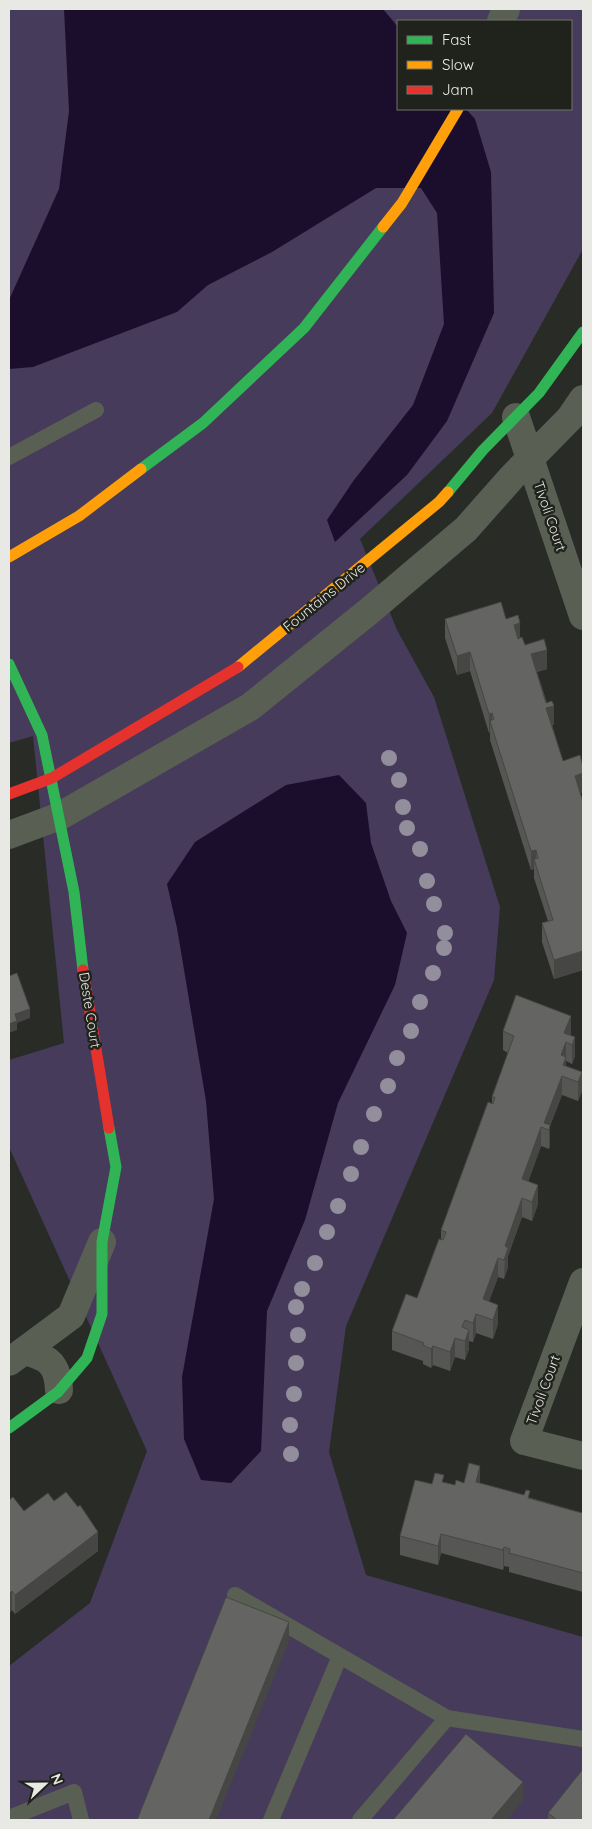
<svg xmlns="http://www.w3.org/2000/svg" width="592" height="1829" viewBox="0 0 592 1829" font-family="Quicksand,sans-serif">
  <rect width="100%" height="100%" fill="#292b27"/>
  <path fill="#463b5a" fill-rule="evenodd" d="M9 9H583V249L492 413 360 539 397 630 434 697 500 907 494 980 346 1326 329 1452 366 1575 583 1637V1820H9V1666L90 1603 147 1451 9 1147V1060L64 1043 33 736 9 743ZM398 21H571V109H398Z"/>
  <g fill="#1a0e2c">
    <path d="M64 9H383L398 27V109H466L475 119 491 172 494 313 447 421 407 475 335 542 327 520 354 480 413 405 444 324 437 213 421 188H376L272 252 208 285 177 312 33 367 9 369V300L59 189 69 111Z"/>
    <path d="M339 775 366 803 371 843 391 901 407 933 395 985 338 1103 305 1220 267 1311 261 1451 231 1483 201 1480 184 1439 182 1377 214 1199 206 1101 177 928 167 884 195 842 286 785Z"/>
  </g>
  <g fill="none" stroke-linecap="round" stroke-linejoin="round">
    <g stroke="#5a5f53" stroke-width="16">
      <path d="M9 457 96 410"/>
      <path d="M235 1595 447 1718 583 1739"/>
      <path d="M9 1818 74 1792 81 1820"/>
      <path d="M271 1820 340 1656"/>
      <path d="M360 1820 447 1718"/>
    </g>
    <g stroke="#5a5f53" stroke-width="28">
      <path d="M501 21 506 9"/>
      <path d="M516 417 583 616"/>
      <path d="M9 835 60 816 250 707 368 612 466 529 512 477 570 418 583 399"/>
      <path d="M583 1282 524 1441 583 1456"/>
      <path d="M24 1351C48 1357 58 1364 59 1390"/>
      <path d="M9 1362 71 1316 102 1242"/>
    </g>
    <g stroke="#30b455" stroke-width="11">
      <path d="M141 469 203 423 304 328 383 227"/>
      <path d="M448 492 483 450 539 393 583 332"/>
      <path d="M9 664 42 735 74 892 83 970"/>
      <path d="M9 1428 58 1392 87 1358 102 1314V1242L116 1167 109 1128"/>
    </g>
    <g stroke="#ff9f0a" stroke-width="11">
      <path d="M383 227 402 203 458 109"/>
      <path d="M9 557 79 516 141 469"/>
      <path d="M238 667 439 502 448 492"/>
    </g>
    <g stroke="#e5322d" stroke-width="11">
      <path d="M9 794 52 778 238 667"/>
      <path d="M83 970 109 1128"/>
    </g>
  </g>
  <g fill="#928e9c">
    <circle cx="389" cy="758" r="8"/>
    <circle cx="399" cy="780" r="8"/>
    <circle cx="403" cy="807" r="8"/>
    <circle cx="407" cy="828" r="8"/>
    <circle cx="420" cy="849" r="8"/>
    <circle cx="427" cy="881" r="8"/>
    <circle cx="434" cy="904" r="8"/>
    <circle cx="445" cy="933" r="8"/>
    <circle cx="444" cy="948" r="8"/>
    <circle cx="433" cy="973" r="8"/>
    <circle cx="420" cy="1002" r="8"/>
    <circle cx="411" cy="1031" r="8"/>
    <circle cx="397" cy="1058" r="8"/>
    <circle cx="388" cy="1086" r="8"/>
    <circle cx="374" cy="1114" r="8"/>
    <circle cx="361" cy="1147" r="8"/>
    <circle cx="351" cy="1174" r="8"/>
    <circle cx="338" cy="1206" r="8"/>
    <circle cx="327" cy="1232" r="8"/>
    <circle cx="315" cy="1263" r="8"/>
    <circle cx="302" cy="1289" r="8"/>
    <circle cx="296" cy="1307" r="8"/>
    <circle cx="298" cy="1335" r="8"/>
    <circle cx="296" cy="1363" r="8"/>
    <circle cx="294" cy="1394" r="8"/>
    <circle cx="290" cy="1425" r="8"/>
    <circle cx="291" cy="1454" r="8"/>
  </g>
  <g fill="#565754">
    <path d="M445 619H506L525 645 547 669 537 672 554 725H552L563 761 583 792 580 793 583 802V970L554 979 542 942V923L548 921 534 878V869L531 870 490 740V732L489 733 470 671 457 675 445 638Z"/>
    <path d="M503 1031 571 1035 575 1056 572 1064 566 1061V1066L582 1072V1091L578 1101 562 1095 550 1126V1144L549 1149 541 1146 528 1182 538 1204 532 1221 522 1217 508 1256V1267L504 1279 498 1277 489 1301 498 1324 493 1339 476 1333 473 1342 469 1341V1349L465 1360 455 1357 450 1371 433 1365 431 1368 423 1364V1361L392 1350V1331L417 1298 441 1240V1230L492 1104V1097L508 1053 503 1050Z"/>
    <path d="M444 1482 455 1485 464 1483H480L582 1513 583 1508V1592L509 1572V1567L504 1566 503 1570 441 1553 438 1565 400 1555V1536L432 1484Z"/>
    <path d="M9 1500 24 1511 54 1501 98 1551 15 1614 12 1610 9 1613V1619Z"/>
    <path d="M548 1813 583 1820H548Z"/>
  </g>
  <g fill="#464745">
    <path d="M520 623V642L514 644V625Z"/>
    <path d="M547 650V669L531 673V654Z"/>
    <path d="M470 652V671L457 675V656Z"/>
    <path d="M554 706V725L546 727V708Z"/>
    <path d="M492 713V730L490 721V732L489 733V714Z"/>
    <path d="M583 773V792L575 795V776Z"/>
    <path d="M536 850V865L534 859V869L531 870V851Z"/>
    <path d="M583 951V970L554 979V960Z"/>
    <path d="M30 1009V1018L17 1023V1030L9 1033V1024L15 1014Z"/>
    <path d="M571 1016V1035L566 1042V1076L561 1055 564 1033Z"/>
    <path d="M575 1037V1056L572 1064V1045Z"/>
    <path d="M582 1072V1091L578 1101V1082Z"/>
    <path d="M562 1076V1095L550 1126V1144L549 1149V1130L544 1123Z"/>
    <path d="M541 1127V1146L522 1198V1179Z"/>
    <path d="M538 1185V1204L532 1221V1202Z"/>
    <path d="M522 1198V1217L508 1256V1267L504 1279 505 1246Z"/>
    <path d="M498 1258V1277L483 1318V1299Z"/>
    <path d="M498 1305V1324L493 1339V1320Z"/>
    <path d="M476 1314V1333L473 1342V1323Z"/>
    <path d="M469 1330V1349L465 1360V1341Z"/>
    <path d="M455 1338V1357L450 1371V1352Z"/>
    <path d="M433 1346V1365L431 1368V1349Z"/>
    <path d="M480 1466V1485L476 1482Z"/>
    <path d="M98 1532V1551L15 1614V1595Z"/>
    <path d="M441 1534V1553L438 1565V1546Z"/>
    <path d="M504 1547V1566L503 1570V1550Z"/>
    <path d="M12 1591V1610L9 1613V1619V1594Z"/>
    <path d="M289 1622V1641L216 1820H209Z"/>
    <path d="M523 1782V1801L507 1820H491Z"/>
  </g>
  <g fill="#646562" stroke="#464745">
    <path d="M501 602 506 619 518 615 520 623 514 625 518 639 522 637 525 645 544 639 547 650 531 654 546 703 552 701 554 706 546 708 563 761 580 755 583 767V773L575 776 583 802V951L554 960 542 923 553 920 534 859 538 858 536 850 531 851 490 721 494 719 492 713 489 714 470 652 457 656 445 619Z"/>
    <path d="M17 973 30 1009 15 1014 17 1021 9 1024V976Z"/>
    <path d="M516 995 571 1016 564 1033 575 1037 572 1045 566 1042 561 1055 566 1057 563 1065 582 1072 578 1082 562 1076 544 1123 550 1125 549 1130 541 1127 522 1179 538 1185 532 1202 522 1198 505 1246 508 1248 504 1260 498 1258 483 1299 498 1305 493 1320 476 1314 473 1323 465 1320 462 1327 469 1330 465 1341 455 1338 450 1352 433 1346 431 1349 423 1345 424 1343 392 1331 406 1294 417 1298 439 1239 443 1240 446 1232 441 1230 488 1102 493 1104 495 1097H492L514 1036 503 1031Z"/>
    <path d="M469 1463 480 1466 476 1482 524 1495 526 1490 530 1491 528 1498 582 1513 583 1508V1573L509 1553 510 1549 504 1547 503 1550 441 1534 438 1546 400 1536 415 1480 432 1484 435 1473 444 1475 442 1482 455 1485 456 1480 464 1483Z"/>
    <path d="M66 1492 78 1507 80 1505 98 1532 15 1595 12 1591 9 1594V1521L10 1520 9 1518V1500L13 1497 24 1511 48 1493 54 1501Z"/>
    <path d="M226 1597 289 1622 209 1820H137Z"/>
    <path d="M466 1734 523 1782 491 1820H393Z"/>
    <path d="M583 1769V1820H557L548 1813Z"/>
  </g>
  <g text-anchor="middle" stroke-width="5" stroke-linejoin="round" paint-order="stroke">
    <g font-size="14" fill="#e8e9e5" stroke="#20221c">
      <text transform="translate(550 516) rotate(71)" y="5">Tivoli Court</text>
      <text transform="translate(324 597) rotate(-39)" y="5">Fountains Drive</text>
      <text transform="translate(90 1010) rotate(81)" y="5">Deste Court</text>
      <text transform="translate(543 1390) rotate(-70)" y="5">Tivoli Court</text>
    </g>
  </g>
  <rect width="592" height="1829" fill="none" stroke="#e8e9e5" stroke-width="20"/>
  <rect x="397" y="20" width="175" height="90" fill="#20221c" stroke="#70726c"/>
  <rect x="407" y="36" width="25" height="8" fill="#30b455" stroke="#70726c"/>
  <text x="442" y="45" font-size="15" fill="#e8e9e5">Fast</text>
  <rect x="407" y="61" width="25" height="8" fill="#ff9f0a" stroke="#70726c"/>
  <text x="442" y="70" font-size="15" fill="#e8e9e5">Slow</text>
  <rect x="407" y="86" width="25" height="8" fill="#e5322d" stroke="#70726c"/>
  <text x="442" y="95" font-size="15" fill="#e8e9e5">Jam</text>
  <g transform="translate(45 1784) rotate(68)" stroke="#20221c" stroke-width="4" paint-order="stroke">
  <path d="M0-4L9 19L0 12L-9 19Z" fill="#e8e9e5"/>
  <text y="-8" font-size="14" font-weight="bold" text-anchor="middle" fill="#e8e9e5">N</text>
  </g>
</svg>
